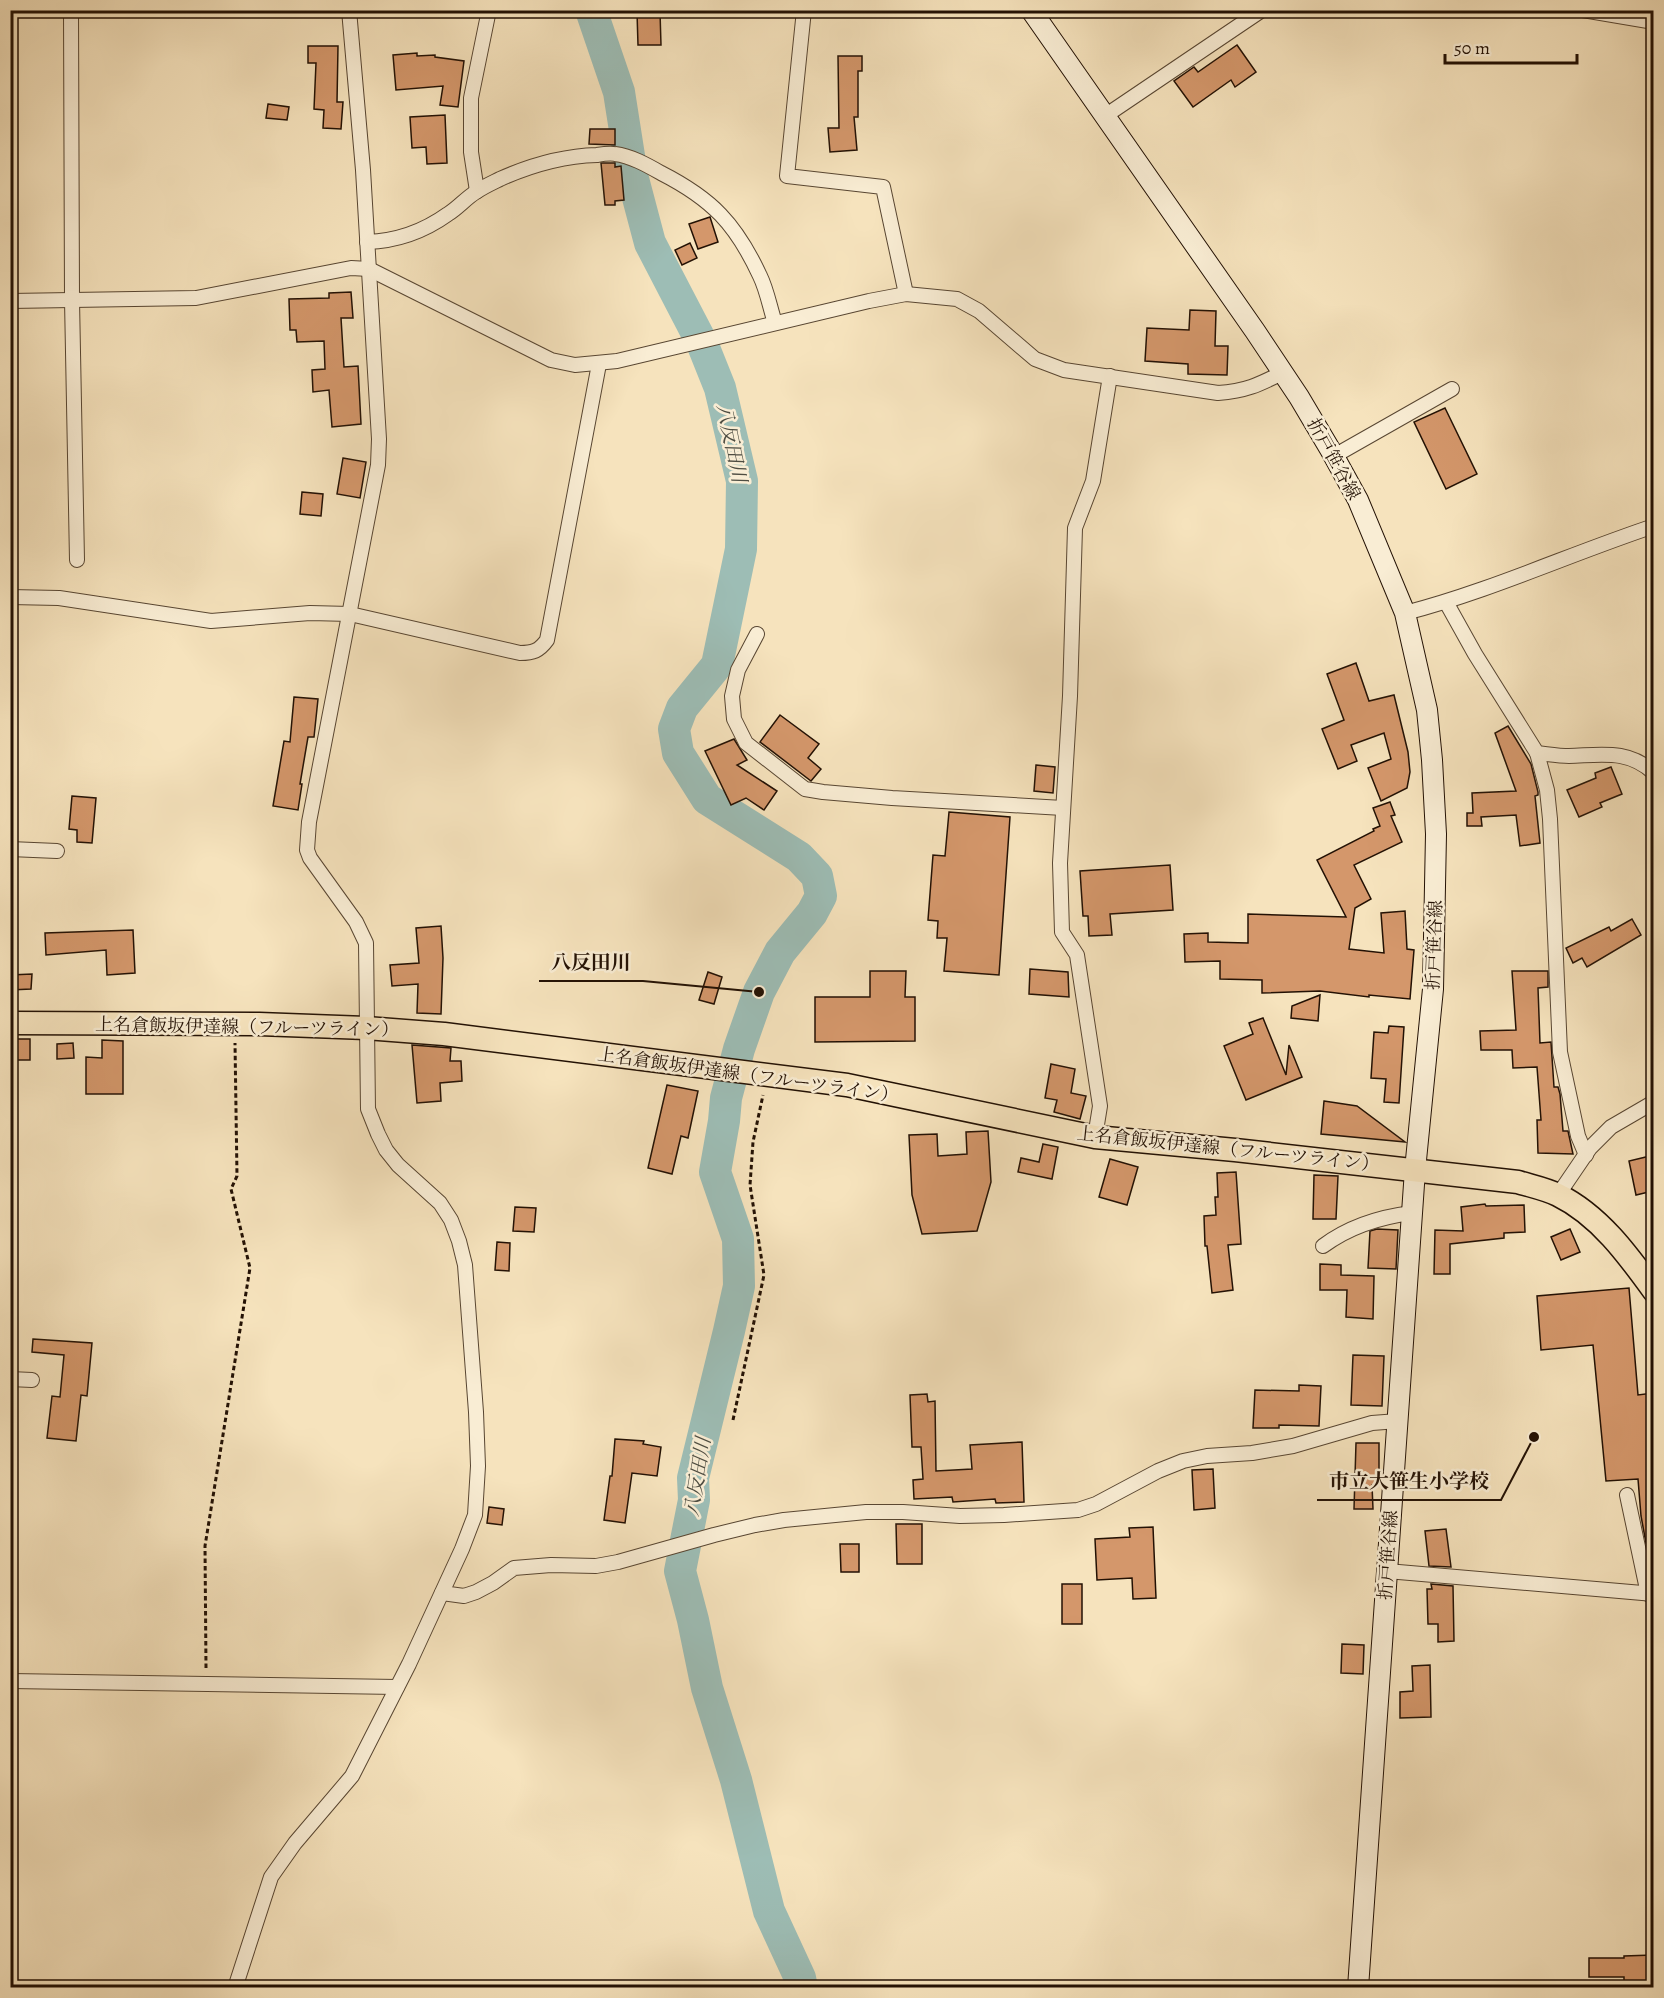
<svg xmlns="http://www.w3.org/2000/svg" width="1664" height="1998" viewBox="0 0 1664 1998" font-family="Alegreya,'Noto Serif JP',serif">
  <rect width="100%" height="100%" fill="#f6e3bd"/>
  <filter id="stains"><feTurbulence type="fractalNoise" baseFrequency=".00333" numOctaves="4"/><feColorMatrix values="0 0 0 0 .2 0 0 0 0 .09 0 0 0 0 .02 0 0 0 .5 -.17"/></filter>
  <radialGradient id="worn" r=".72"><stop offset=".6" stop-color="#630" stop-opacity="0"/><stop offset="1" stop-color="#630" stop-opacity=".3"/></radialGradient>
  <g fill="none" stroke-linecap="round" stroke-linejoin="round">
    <path stroke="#9dbdb5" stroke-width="32" d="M591 10 619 92 632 175 650 243 702 343 720 388 742 481 741 549 717 665 682 708 674 729 678 753 707 799 799 857 817 876 821 896 812 913 780 952 759 992 739 1049 726 1098 724 1121 715 1172 738 1239 739 1286 729 1331 693 1478 694 1500 680 1571 693 1620 707 1688 736 1780 769 1911 800 1978 802 1988"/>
  </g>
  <g fill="#d4976b" stroke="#231104" stroke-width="1.5">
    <path d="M637 12H660L661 45H638Z"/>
    <path d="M1237 45 1256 72 1235 87 1231 80 1193 107 1174 81 1194 67 1198 72Z"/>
    <path d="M308 46H338L337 102H343L341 129 323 128 324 110 314 109 316 63H308Z"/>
    <path d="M417 53V56L435 55V57L464 61 458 107 440 105 443 86 396 90 393 55Z"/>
    <path d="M838 56H862V71H858V117H854L857 150 830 152 828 128H839Z"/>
    <path d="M268 104 289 107 287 120 266 118Z"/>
    <path d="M445 115 447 163 427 164 426 147 412 148 410 117Z"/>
    <path d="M590 129H615V145L589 144Z"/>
    <path d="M601 163H615V167L621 166 624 200 615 201V205H605Z"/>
    <path d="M710 217 718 242 698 249 689 224Z"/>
    <path d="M690 243 697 258 682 265 675 250Z"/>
    <path d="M351 292 353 318H341L344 367 358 366 361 424 332 427 329 390 313 392 312 370 325 369 324 341 297 342 296 330H290L289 299 329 298V293Z"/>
    <path d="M1190 310 1216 311 1215 346H1228L1227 375 1188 374V364L1145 361 1147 328 1189 330Z"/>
    <path d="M1445 408 1477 474 1446 489 1414 422Z"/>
    <path d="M343 458 366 462 360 498 337 494Z"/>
    <path d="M302 492 323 494 321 516 300 514Z"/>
    <path d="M1356 663 1369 701 1394 695 1408 752 1410 772 1407 788 1381 801 1368 768 1391 759 1384 733 1351 745 1357 761 1338 769 1322 729 1344 720 1327 674Z"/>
    <path d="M294 697 318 699 314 737H308L300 784H302L298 810 273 806 284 741 290 742Z"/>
    <path d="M780 715 819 744 808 758 821 769 811 781 760 742Z"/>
    <path d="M1508 726 1531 764 1538 792V795L1535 796 1540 843 1520 846 1516 815 1481 817 1482 826H1467V813H1473L1472 793 1516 791 1495 733Z"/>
    <path d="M734 739 747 760 737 765 777 791 764 810 746 798 731 805 705 751Z"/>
    <path d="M1036 765 1055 767 1053 793 1034 791Z"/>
    <path d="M1611 767 1622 794 1600 803 1602 807 1579 817 1567 790 1596 778 1595 773Z"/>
    <path d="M72 796 96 798 92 843 77 842V830L69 829Z"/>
    <path d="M1390 802 1395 815 1391 816 1402 842 1354 865 1371 899 1355 908 1349 949 1384 953 1381 913 1405 911 1407 949 1414 950 1410 999 1369 995V997L1320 991 1262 993V980L1220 979V961L1185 962 1184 934 1208 933V942L1248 943V914L1346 917 1317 860 1374 831 1373 829 1380 826 1373 808Z"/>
    <path d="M949 812 1010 817 999 975 944 971 947 938H937L938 921 928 920 933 855 945 856Z"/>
    <path d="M1170 865 1173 910 1110 914 1112 935 1089 936 1088 916H1083L1080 871Z"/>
    <path d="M1632 919 1641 935 1587 967 1582 958 1573 963 1566 948 1609 927 1611 931Z"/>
    <path d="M441 926 443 958 441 1014 417 1013 418 984 392 986 390 965 419 963 416 928Z"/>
    <path d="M133 930 135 973 107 975 106 950 46 955 45 933Z"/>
    <path d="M1030 969 1068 972 1069 997 1029 994Z"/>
    <path d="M870 971H906L905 997H915V1041L815 1042V997H870Z"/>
    <path d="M1512 971H1548V987L1538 988 1540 1043 1551 1042 1554 1087H1558L1560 1094 1563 1131H1568L1573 1154 1538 1153 1537 1120H1541L1537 1067 1513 1068 1512 1050H1481L1480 1031 1516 1030Z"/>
    <path d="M708 972 722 977 714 1004 699 1000Z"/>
    <path d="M32 974 31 989 10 990V975Z"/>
    <path d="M1320 995 1318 1021 1291 1018 1292 1006Z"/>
    <path d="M1263 1018 1286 1075 1289 1045 1302 1077 1246 1100 1224 1046 1253 1034 1249 1023Z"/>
    <path d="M1389 1026 1404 1027 1399 1103 1384 1102 1386 1079 1371 1078 1374 1032 1388 1033Z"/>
    <rect x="10" y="1039" width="20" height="21"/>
    <path d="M102 1040 123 1041V1094H86V1057L102 1058Z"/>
    <path d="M73 1043 74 1058 57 1059V1044Z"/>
    <path d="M412 1045 451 1048 450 1061H461L462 1081 440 1083 441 1101 417 1103Z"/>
    <path d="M1051 1064 1075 1069 1071 1093 1086 1096 1080 1119 1054 1112 1057 1100 1045 1098Z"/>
    <path d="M667 1085 698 1091 688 1138 681 1136 672 1174 648 1168Z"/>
    <path d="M1324 1101 1357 1106 1405 1142 1321 1134Z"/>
    <path d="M988 1131 991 1182 977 1231 922 1234 912 1195 909 1135 937 1134 938 1156 967 1154 966 1132Z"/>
    <path d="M1043 1144 1058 1147 1052 1179 1018 1172 1021 1158 1039 1162Z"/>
    <path d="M1650 1156 1651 1164 1653 1163V1191L1636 1195 1629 1161Z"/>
    <path d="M1110 1159 1138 1167 1127 1205 1099 1197Z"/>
    <path d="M1236 1172 1241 1244 1228 1245 1233 1290 1212 1293 1207 1246H1205L1204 1216 1216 1215 1215 1197H1218L1217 1173Z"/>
    <path d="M1314 1175 1338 1176 1336 1219H1313Z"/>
    <path d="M1485 1204 1486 1206 1524 1205 1525 1232 1504 1233V1238L1450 1244V1274H1434L1435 1230 1463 1231 1461 1207Z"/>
    <path d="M515 1207 536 1208 534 1232 513 1231Z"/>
    <path d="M1377 1229 1398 1230 1396 1269 1368 1268 1370 1231Z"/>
    <path d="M1570 1229 1580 1252 1561 1260 1551 1237Z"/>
    <path d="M497 1242 510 1243 509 1271 495 1270Z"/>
    <path d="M1320 1264 1341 1265V1275L1374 1276 1373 1319 1346 1317 1347 1290H1320Z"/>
    <path d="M1629 1288 1638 1395 1653 1393V1543H1646L1641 1516 1638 1479 1606 1481 1593 1345 1541 1350 1537 1296Z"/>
    <path d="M33 1339 92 1343 87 1396 81 1395 76 1441 47 1438 52 1396 60 1397 64 1355 32 1352Z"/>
    <path d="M1353 1355 1384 1356 1382 1406 1351 1405Z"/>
    <path d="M1299 1385 1321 1386 1319 1426 1279 1425V1428H1253L1255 1390 1299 1391Z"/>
    <path d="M927 1394 928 1402 935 1401 936 1471 972 1469 970 1445 1022 1442 1024 1502 996 1503 995 1499 953 1502 952 1497 914 1499 913 1480 923 1479 921 1447H912L910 1395Z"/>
    <path d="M615 1439 644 1441 643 1444 661 1447 657 1476 632 1473 625 1523 604 1520 610 1476H612Z"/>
    <path d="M1356 1443H1379V1485H1372L1373 1509H1354Z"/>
    <path d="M1213 1469 1215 1508 1194 1510 1192 1470Z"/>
    <path d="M489 1507 504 1509 502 1525 487 1523Z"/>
    <path d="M896 1524H922V1564H897Z"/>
    <path d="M1153 1527 1156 1598 1133 1599 1132 1578 1097 1580 1095 1539 1130 1537 1129 1528Z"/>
    <path d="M1446 1529 1451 1567 1429 1566 1425 1531Z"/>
    <path d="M840 1544H859V1572H841Z"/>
    <rect x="1062" y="1584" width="20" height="40"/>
    <path d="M1431 1584 1453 1586 1454 1641 1438 1642V1624H1428L1427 1589H1432Z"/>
    <path d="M1342 1644 1364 1645 1363 1674 1341 1673Z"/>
    <path d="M1430 1665 1431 1717 1400 1718V1692L1413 1691 1412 1666Z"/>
    <path d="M1653 1955V1988H1624V1977H1589V1958H1624V1956Z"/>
  </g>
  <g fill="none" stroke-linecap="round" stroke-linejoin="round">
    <g stroke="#584632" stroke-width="16">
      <g id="street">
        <path d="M71 10 72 300 77 560"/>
        <path d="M804 10 787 176 883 187 906 294"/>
        <path d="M1583 10 1654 22"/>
        <path d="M1105 116 1262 10"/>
        <path d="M477 191 471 152V98L489 10"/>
        <path d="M367 242C397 241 423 232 448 214 458 208 466 198 476 192 483 187 492 183 500 179 531 165 563 156 597 155 603 154 610 153 615 154 631 156 647 165 661 173 712 199 736 224 760 276 767 290 770 308 775 323"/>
        <path d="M10 301 196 298 351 268 369 269 551 360 575 365 617 361 869 301 906 294 957 299 979 311 1035 359 1064 370 1218 393C1246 391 1258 385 1282 373"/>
        <path d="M1334 456 1452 389"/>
        <path d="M10 597 59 598 211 621 310 613 350 614 520 653C533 653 539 651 547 640L599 364"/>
        <path d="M1446 602 1475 654 1537 753C1547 754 1559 756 1569 756 1602 755 1628 749 1654 773"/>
        <path d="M1405 613C1490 591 1570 554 1654 526"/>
        <path d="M757 634 738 670 732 696 734 719 746 743 805 789 823 792 892 798 1063 808"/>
        <path d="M1537 753 1547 790 1550 819 1560 1052 1578 1136 1586 1155"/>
        <path d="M10 849 57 851"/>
        <path d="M1095 1137 1100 1106 1077 955 1062 932 1060 863 1070 696 1075 528 1093 481 1110 376"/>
        <path d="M1558 1195 1590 1148 1611 1127 1654 1102"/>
        <path d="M1323 1246C1350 1226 1379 1217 1412 1213"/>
        <path d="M1654 1331V1335"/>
        <path d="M10 1379 32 1380"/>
        <path d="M1627 1495 1648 1594"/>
        <path d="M1387 1571 1654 1594"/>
        <path d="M442 1593 464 1596 476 1592 493 1583 514 1568 551 1565 596 1566 618 1562 714 1535 755 1525 784 1520 866 1512H903L960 1516 1004 1515 1078 1510 1096 1504 1158 1471 1183 1461 1207 1456 1252 1453 1293 1446 1372 1423 1398 1421"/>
        <path d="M10 1681 397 1687"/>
        <path d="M235 1988 271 1877 295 1843 352 1776 409 1664 462 1549 475 1515 478 1466 476 1412 465 1265 459 1241 451 1220 440 1203 398 1165 386 1150 378 1134 368 1109 366 943 356 922 310 858 307 850 309 822 378 465 379 439 363 170 349 10"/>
      </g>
    </g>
    <g stroke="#231104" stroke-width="22">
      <path id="secondary" d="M1031 10 1255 331 1299 397 1331 451 1358 500 1405 613 1427 710 1432 760 1436 834 1433 989 1415 1170 1358 1988"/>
    </g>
    <g stroke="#231104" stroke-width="25">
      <path id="primary" d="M10 1023 259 1024 366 1028 444 1034 847 1085 1095 1137 1235 1150 1518 1182C1531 1186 1546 1189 1558 1195 1599 1215 1628 1255 1654 1291"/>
    </g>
    <g stroke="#231104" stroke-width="3" stroke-dasharray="4.5 3" stroke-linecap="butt">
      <path d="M733 1420 764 1275 750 1185 753 1142 763 1095"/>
      <path d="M206 1668 205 1546 250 1268 231 1189 237 1176 235 1043"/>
    </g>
    <use href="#street" stroke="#f9edd4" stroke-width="14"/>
    <use href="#secondary" stroke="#f9edd4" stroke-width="20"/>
    <use href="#primary" stroke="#f6e3bd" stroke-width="22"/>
  </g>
  <g text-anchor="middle" stroke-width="5" stroke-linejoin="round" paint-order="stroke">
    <g font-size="18" fill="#231104" stroke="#f9edd4">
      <text transform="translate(1334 459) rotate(61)" y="6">折戸笹谷線</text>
      <text transform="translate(1434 945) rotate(-88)" y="6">折戸笹谷線</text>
      <text transform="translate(247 1027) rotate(1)" y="6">上名倉飯坂伊達線（フルーツライン）</text>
      <text transform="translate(748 1075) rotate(8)" y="6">上名倉飯坂伊達線（フルーツライン）</text>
      <text transform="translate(1228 1149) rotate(6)" y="6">上名倉飯坂伊達線（フルーツライン）</text>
      <text transform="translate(1388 1555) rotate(-86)" y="6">折戸笹谷線</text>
    </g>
    <g font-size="20" font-style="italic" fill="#4e4d42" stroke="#f9edd4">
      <text transform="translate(732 443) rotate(78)" y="7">八反田川</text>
      <text transform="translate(697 1477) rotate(-81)" y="7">八反田川</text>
    </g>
  </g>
  <path fill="none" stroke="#231104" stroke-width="2" d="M759 992L643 981H539M1534 1437L1501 1500H1317"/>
  <g fill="#231104" stroke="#f9edd4" stroke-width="2">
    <circle cx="759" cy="992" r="6"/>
    <circle cx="1534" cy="1437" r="6"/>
  </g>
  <g font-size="20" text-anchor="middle" font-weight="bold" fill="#231104" stroke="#f9edd4" stroke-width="5" stroke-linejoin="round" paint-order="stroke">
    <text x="591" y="969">八反田川</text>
    <text x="1409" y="1488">市立大笹生小学校</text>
  </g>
  <rect width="1664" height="1998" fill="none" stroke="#f6e3bd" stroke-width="36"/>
  <rect x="12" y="12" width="1640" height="1974" fill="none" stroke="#231104" stroke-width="3"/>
  <rect x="18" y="18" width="1628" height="1962" fill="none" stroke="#231104" stroke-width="1.5"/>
  <path d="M1445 54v9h132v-9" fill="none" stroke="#231104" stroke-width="3"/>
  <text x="1454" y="54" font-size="18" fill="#231104" stroke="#f9edd4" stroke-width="4.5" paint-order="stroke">50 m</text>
  <rect width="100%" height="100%" filter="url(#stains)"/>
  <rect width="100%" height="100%" fill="url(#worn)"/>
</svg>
